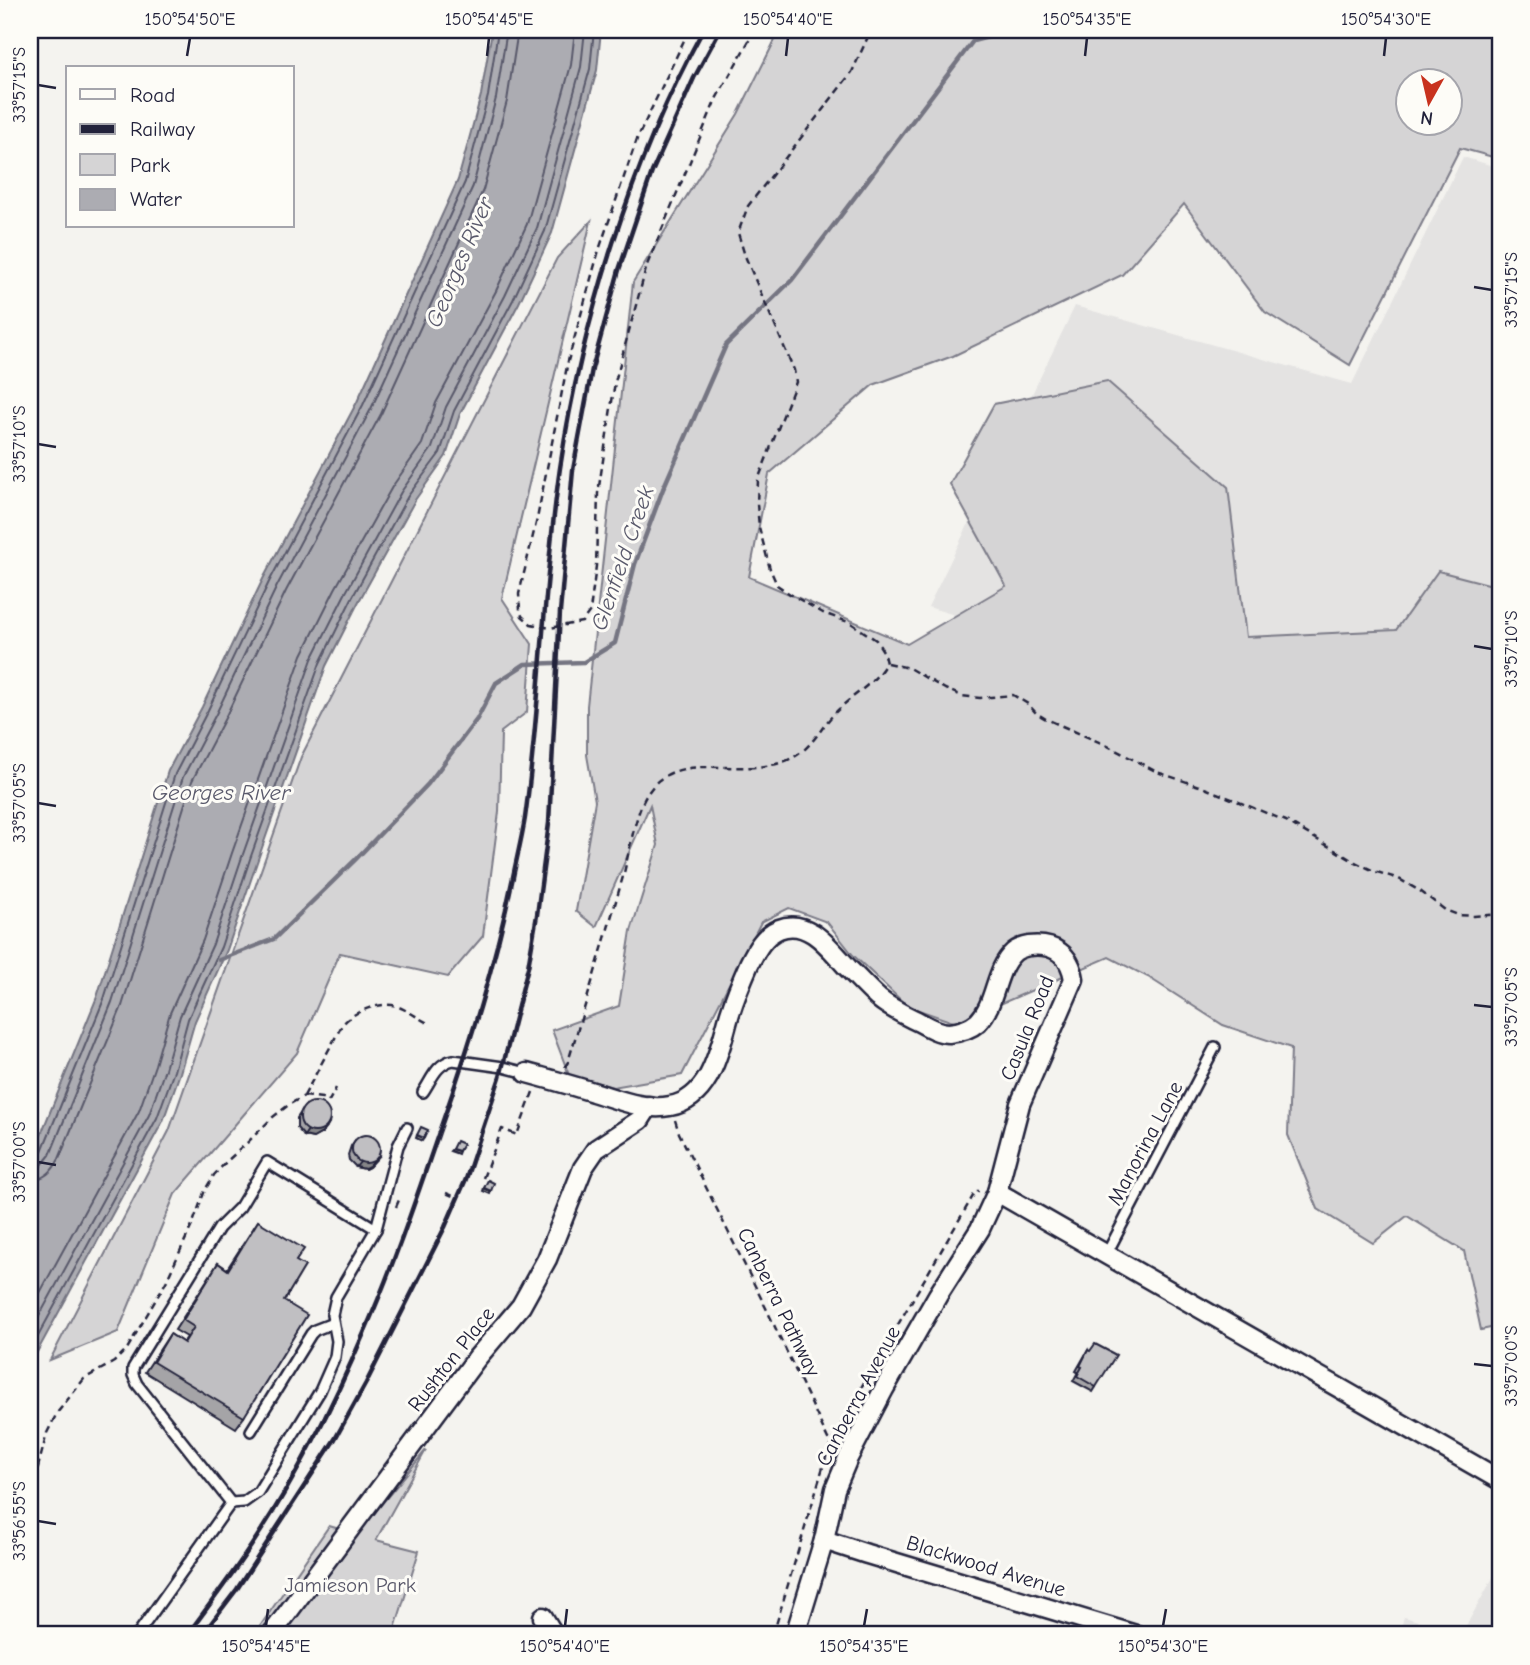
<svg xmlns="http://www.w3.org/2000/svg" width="1530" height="1665" viewBox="0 0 1530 1665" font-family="'Comic Neue',sans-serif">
  <rect width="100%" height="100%" fill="#f4f3ef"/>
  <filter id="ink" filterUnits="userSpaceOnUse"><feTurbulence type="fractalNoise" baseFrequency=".0143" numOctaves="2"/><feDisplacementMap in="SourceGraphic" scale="14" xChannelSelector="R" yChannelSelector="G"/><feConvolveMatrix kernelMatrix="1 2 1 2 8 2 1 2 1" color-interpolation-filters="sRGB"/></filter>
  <g filter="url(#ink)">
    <g fill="#e4e3e2">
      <path d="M1463 157 1500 168V732L1382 742 928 607 1075 306 1352 384Z"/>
      <path d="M1500 1565V1635H1399L1404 1617 1462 1633Z"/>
    </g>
    <g fill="#d5d4d5" stroke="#7c7b88" stroke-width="2" fill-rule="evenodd">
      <path d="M780 30H1500V159L1460 148 1350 365 1265 312 1184 204 1122 275 953 356 873 385 769 474 749 577 907 644 1006 586 950 484 994 404 1107 381 1228 487 1246 637 1396 630 1438 571 1500 587V1326L1481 1330 1464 1251 1407 1216 1373 1243 1318 1209 1288 1135 1291 1048 1223 1025 1148 977 1109 957 956 1023 907 1006 853 955 827 922 789 908 761 922 682 1075 613 1087 569 1075 552 1030 619 1006 631 931 658 845 650 805 596 927 576 911 595 801 587 755V706L633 282 738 114ZM1408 80H1450V122H1408Z"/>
      <path d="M591 221 502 598 532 644 527 712 501 732 499 812 483 936 448 977 340 953 297 1053 175 1194 118 1332 50 1360 169 1131 301 757 557 258Z"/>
      <path d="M426 1450 376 1540 419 1551 393 1635H254L329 1526 357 1534Z"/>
    </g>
    <path fill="#acacb2" stroke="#757582" stroke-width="2" d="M492 30H601L597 70 552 233 519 303 460 414 446 456 415 500 359 601 326 666 257 862 227 950 195 1021 180 1073 163 1121 36 1354 30 1360V1158L35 1149 97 997 168 771 202 707 263 579 357 402 458 180 481 95Z"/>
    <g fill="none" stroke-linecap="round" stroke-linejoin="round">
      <g stroke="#59596b" stroke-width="2">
        <path d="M30 1160 37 1158 42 1151 104 999 175 774 208 710 269 582 363 405 465 182 488 96 498 30"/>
        <path d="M30 1169 41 1166 50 1155 112 1002 183 777 216 714 277 586 371 409 473 186 496 98 507 30"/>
        <path d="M30 1180C45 1179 52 1172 59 1159L122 1006 192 781 225 718 286 591 381 414 483 190 507 101 518 30"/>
        <path d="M30 1311 139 1111 155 1065 170 1013 203 940 232 853 302 655 335 589 392 487 422 444 436 403 496 291 527 224 571 65 575 30"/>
        <path d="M30 1333 149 1115 165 1069 180 1016 213 944 242 857 312 659 345 594 401 492 432 448 446 407 505 296 537 228 581 67 585 30"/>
        <path d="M30 1351 157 1118 174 1071 188 1019 221 947 250 859 320 663 352 598 408 496 440 453 454 411 513 300 545 231 590 69 594 30"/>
      </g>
      <path stroke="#757582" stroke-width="4.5" d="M219 960 274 939 355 860 428 784 477 719 496 683 525 664 584 662 615 643 635 564 663 489 726 345 792 280 973 41 1015 30"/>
      <g stroke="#22223b" stroke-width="14">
        <g id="lane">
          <path d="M423 1092C432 1079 436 1064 453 1060L503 1067 527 1073"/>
          <path d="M1106 1255 1215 1047"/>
          <path d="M251 1431 311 1334 315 1330 333 1323"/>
          <path d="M231 1503 137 1384 133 1375V1368L219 1228 240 1207 267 1162 376 1229"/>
          <path d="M231 1503 244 1502 258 1492 320 1391 335 1357 337 1341 332 1315 336 1297 376 1229 398 1146 407 1128"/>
          <path d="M137 1635 231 1503"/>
        </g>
      </g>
      <g stroke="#22223b" stroke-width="23">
        <g id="street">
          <path d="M527 1073C549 1079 571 1085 593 1092 617 1099 645 1111 670 1106 712 1099 720 1046 730 1013 735 997 742 980 749 964 756 950 764 935 779 929 809 917 831 950 848 968 858 978 868 989 878 998 891 1009 905 1015 919 1022 928 1027 939 1033 949 1033 959 1032 970 1029 978 1022 997 1003 994 970 1014 952 1019 948 1023 947 1029 946 1054 943 1070 954 1074 979L1020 1104 997 1192 980 1229 938 1295 884 1389 848 1458 835 1489 824 1540 795 1635"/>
          <path d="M997 1192 1500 1480"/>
          <path d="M824 1540 867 1554 1136 1635"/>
          <path d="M543 1617 554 1635"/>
          <path d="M271 1635 477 1358 521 1306 547 1259 583 1168 596 1149 640 1120 649 1106"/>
        </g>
      </g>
      <g stroke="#22223b" stroke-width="2.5" stroke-dasharray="7 5" stroke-linecap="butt">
        <path d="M689 30 637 139 599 250 568 361 537 519 519 594 520 610 522 616 531 624 550 628 582 622 590 611 596 566 598 493 615 382 647 265 716 99 755 30"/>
        <path d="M887 663 909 668 945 689 962 696 980 698 1013 695 1028 704 1036 713 1046 719 1106 745 1157 772 1202 787 1286 821 1355 862 1374 871 1399 879 1420 891 1445 910 1458 915 1474 916 1500 914"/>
        <path d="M565 1067 568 1062C587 999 606 936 624 873 629 852 636 812 646 796 649 791 655 783 659 780 692 753 754 780 794 757 812 747 820 729 833 715 850 696 874 685 886 663L883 651 876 640 851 623 823 613 790 594 777 585 770 569 759 527 757 504 758 480 796 382 794 370 745 256 738 233 748 206 852 72 871 30"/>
        <path d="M304 1096 341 1027C349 1013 376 1003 392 1005 404 1007 417 1018 428 1023"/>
        <path d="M304 1096 322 1098 329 1101 336 1088"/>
        <path d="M675 1120 679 1133 766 1308 828 1439 833 1443"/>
        <path d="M483 1178 502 1129 517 1135 533 1092"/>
        <path d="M446 1193 453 1196"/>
        <path d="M396 1207 399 1200"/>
        <path d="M30 1491 34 1482 47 1433 57 1413 84 1379 114 1362 127 1349 166 1282 193 1223 205 1190 214 1175 226 1162 247 1143 273 1117 290 1104 304 1096"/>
        <path d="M773 1635 826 1457 848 1410 976 1191H979"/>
      </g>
      <use href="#lane" stroke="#fdfcf7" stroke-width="9"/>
      <use href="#street" stroke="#fdfcf7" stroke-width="18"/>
      <g stroke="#22223b" stroke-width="4.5">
        <path d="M187 1635C211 1603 235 1571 257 1537 299 1473 334 1403 364 1333 393 1267 416 1199 439 1132 469 1047 495 965 513 877 517 857 522 837 525 818 541 702 543 584 560 468 582 321 632 160 703 30"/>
        <path d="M202 1635 237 1589 335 1439 366 1383 445 1227 466 1179 500 1077 528 967 537 915 549 823 560 612 573 470 592 369 619 270 652 172 694 78 720 30"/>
      </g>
    </g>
    <g fill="#a5a4a7" stroke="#22223b" stroke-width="2">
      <path d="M306 1105 329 1123 322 1133 313 1138 304 1136 297 1128V1118Z"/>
      <path d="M355 1140 380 1155 369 1167 365 1169 356 1167 349 1160 348 1155 351 1146Z"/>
      <path d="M258 1221 296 1261 284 1301 244 1417 236 1428 145 1372 170 1334 183 1343 187 1337 175 1330 218 1263 227 1269Z"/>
      <path d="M1088 1350 1096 1387 1093 1392 1073 1381 1078 1372 1076 1371Z"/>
    </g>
    <g fill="#868688" stroke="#22223b" stroke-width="2">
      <path d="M326 1128 322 1133 313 1138 304 1136 308 1130Z"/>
      <path d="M417 1135 424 1138 422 1141 416 1138Z"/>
      <path d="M452 1149 459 1151 458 1154 450 1151Z"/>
      <path d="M380 1155 369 1167 365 1169 356 1167 360 1162Z"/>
      <path d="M484 1188 491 1191 490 1194 483 1191Z"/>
    </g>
    <g fill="#c0bfc2" stroke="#22223b" stroke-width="2">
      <circle cx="315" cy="1117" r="15"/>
      <path d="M421 1127 428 1130 424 1138 417 1135Z"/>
      <circle cx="366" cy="1149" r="14"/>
      <path d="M456 1141 463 1144 459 1151 452 1149Z"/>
      <path d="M488 1180 494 1183 491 1191 484 1188Z"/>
      <path d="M258 1221 304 1249 296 1261 305 1266 284 1301 307 1315 244 1417 153 1362 170 1334 184 1343 194 1327 183 1320 218 1263 228 1270Z"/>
      <path d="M1095 1344 1116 1355 1096 1387 1077 1376 1082 1367 1080 1366 1088 1350 1090 1351Z"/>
    </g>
  </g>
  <path fill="none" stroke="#22223b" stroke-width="2.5" d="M187 56 190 38M487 56 489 38M786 56 788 38M1085 56 1087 38M1384 56 1386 38M38 85 56 88M1474 287 1492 290M38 444 56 447M1474 646 1492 649M38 803 56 806M1474 1005 1492 1007M38 1162 56 1165M1474 1364 1492 1366M38 1521 56 1524M266 1626 268 1609M565 1626 567 1609M864 1626 867 1609M1163 1626 1166 1609"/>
  <g text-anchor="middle" stroke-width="6" stroke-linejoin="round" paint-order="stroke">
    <g font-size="21" fill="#22223b" stroke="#fdfcf7">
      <text transform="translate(1027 1028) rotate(-68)" y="7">Casula Road</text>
      <text transform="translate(1145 1143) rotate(-62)" y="7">Manorina Lane</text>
      <text transform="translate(779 1302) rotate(64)" y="7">Canberra Pathway</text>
      <text transform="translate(451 1359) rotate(-52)" y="7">Rushton Place</text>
      <text transform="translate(858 1396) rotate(-62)" y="7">Canberra Avenue</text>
      <text transform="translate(986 1566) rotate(17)" y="7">Blackwood Avenue</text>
    </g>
    <g font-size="21" fill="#585769" stroke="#fdfcf7">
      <text x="350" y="1592">Jamieson Park</text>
    </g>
    <g font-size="23" font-style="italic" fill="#59596b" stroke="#fdfcf7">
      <text transform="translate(459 262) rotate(-67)" y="8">Georges River</text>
      <text transform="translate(622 558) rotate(-71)" y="8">Glenfield Creek</text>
      <text x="221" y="800">Georges River</text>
    </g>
  </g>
  <rect width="1530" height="1665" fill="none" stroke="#fdfcf7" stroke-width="77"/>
  <rect x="66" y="66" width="228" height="161" fill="#fdfcf7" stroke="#a5a5ac" stroke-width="2"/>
  <rect x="80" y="89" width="35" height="10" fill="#fdfcf7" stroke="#a5a5ac" stroke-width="2"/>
  <text x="130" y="102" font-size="21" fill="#22223b">Road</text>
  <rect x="80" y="124" width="35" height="10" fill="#22223b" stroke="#a5a5ac" stroke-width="2"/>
  <text x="130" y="136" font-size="21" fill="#22223b">Railway</text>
  <rect x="80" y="154" width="35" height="21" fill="#d5d4d5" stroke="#a5a5ac" stroke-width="2"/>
  <text x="130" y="172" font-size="21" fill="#22223b">Park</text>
  <rect x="80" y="189" width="35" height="21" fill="#acacb2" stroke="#a5a5ac" stroke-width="2"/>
  <text x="130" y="206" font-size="21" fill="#22223b">Water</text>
  <g transform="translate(1429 102) rotate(188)"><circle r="33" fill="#fdfcf7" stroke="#a5a5ac" stroke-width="2"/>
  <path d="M0-5L12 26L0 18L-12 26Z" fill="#c8321e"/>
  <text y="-10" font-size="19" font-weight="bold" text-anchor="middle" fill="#22223b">N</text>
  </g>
  <rect x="38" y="38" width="1454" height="1588" fill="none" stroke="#22223b" stroke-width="2.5"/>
  <g font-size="18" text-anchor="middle" fill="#22223b">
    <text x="190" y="25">150°54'50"E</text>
    <text x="489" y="25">150°54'45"E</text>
    <text x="788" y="25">150°54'40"E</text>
    <text x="1087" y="25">150°54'35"E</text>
    <text x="1386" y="25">150°54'30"E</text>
    <text transform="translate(19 85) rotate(-90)" y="6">33°57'15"S</text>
    <text transform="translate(1511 290) rotate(-90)" y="6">33°57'15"S</text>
    <text transform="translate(19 444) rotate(-90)" y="6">33°57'10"S</text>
    <text transform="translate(1511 649) rotate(-90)" y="6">33°57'10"S</text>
    <text transform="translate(19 803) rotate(-90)" y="6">33°57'05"S</text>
    <text transform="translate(1511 1007) rotate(-90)" y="6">33°57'05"S</text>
    <text transform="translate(19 1162) rotate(-90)" y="6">33°57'00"S</text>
    <text transform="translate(1511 1366) rotate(-90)" y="6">33°57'00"S</text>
    <text transform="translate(19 1521) rotate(-90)" y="6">33°56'55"S</text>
    <text x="266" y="1652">150°54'45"E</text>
    <text x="565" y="1652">150°54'40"E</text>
    <text x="864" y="1652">150°54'35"E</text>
    <text x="1163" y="1652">150°54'30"E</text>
  </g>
</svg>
